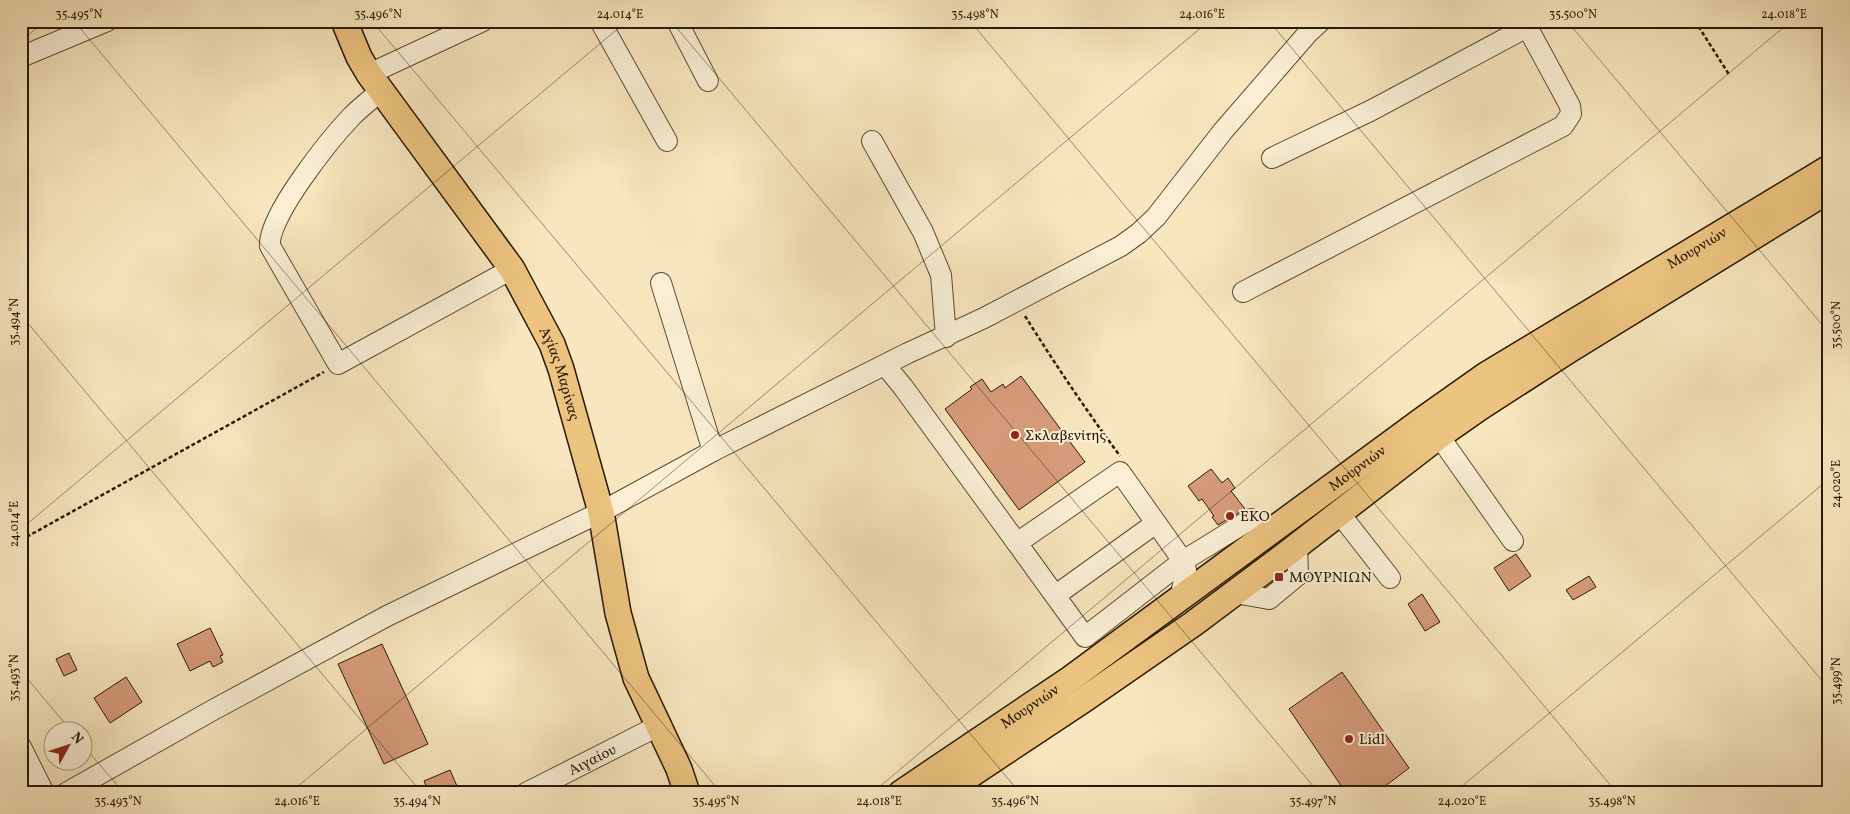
<svg xmlns="http://www.w3.org/2000/svg" width="1850" height="814" viewBox="0 0 1850 814" font-family="Vollkorn,serif">
  <rect width="100%" height="100%" fill="#f8e6be"/>
  <filter id="stains"><feTurbulence type="fractalNoise" baseFrequency=".004" numOctaves="4"/><feColorMatrix values="0 0 0 0 .2 0 0 0 0 .09 0 0 0 0 .02 0 0 0 .5 -.17"/></filter>
  <radialGradient id="worn" r=".72"><stop offset=".6" stop-color="#630" stop-opacity="0"/><stop offset="1" stop-color="#630" stop-opacity=".3"/></radialGradient>
  <g fill="#d69b7a" stroke="#281907">
    <path d="M1021 376 1085 462 1019 510 945 409 972 389 970 387 982 379 991 392 1003 384 1005 388Z"/>
    <path d="M1211 469 1222 483 1228 478 1235 488 1231 491 1245 509 1218 525 1212 517 1214 516 1202 499 1199 501 1188 486Z"/>
    <path d="M1516 554 1531 576 1509 591 1494 568Z"/>
    <path d="M1589 576 1596 587 1573 600 1566 590Z"/>
    <path d="M1422 594 1440 622 1425 631 1408 604Z"/>
    <path d="M210 628 223 655 220 656 223 662 213 667 210 661 190 671 177 644Z"/>
    <path d="M382 644 428 744 384 764 338 664Z"/>
    <path d="M69 653 77 670 64 676 56 659Z"/>
    <path d="M1342 672 1409 768 1376 793H1346L1289 709Z"/>
    <path d="M126 677 142 702 110 723 94 698Z"/>
    <path d="M450 770 460 793H429L424 781Z"/>
  </g>
  <g fill="none" stroke-linecap="round" stroke-linejoin="round">
    <g stroke="#5c4c35" stroke-width="22">
      <g id="minor">
        <path d="M600 21 667 141"/>
        <path d="M677 21 708 81"/>
        <path d="M21 57 107 21"/>
        <path d="M369 74 483 21"/>
        <path d="M381 90C372 99 361 107 352 116 331 138 267 217 270 246L338 364 512 269"/>
        <path d="M872 141 923 232 941 275 946 337"/>
        <path d="M1272 158 1372 110 1527 27"/>
        <path d="M661 283 713 451"/>
        <path d="M1243 292 1563 126 1571 114 1570 106 1524 21"/>
        <path d="M885 365 903 387 1017 543 1120 472 1183 561 1186 570 1180 599"/>
        <path d="M1439 436 1513 541"/>
        <path d="M1340 514 1390 578"/>
        <path d="M1017 543 1085 637 1183 561 1251 519 1273 529"/>
        <path d="M1235 593 1269 599 1298 575 1297 547"/>
        <path d="M1056 595 1156 523"/>
        <path d="M21 747 44 793"/>
        <path d="M66 793 213 710 387 616 601 512 713 451 908 353 984 318 1121 246 1139 233 1156 217 1223 131 1308 33 1321 21"/>
        <path id="s1" d="M526 793 658 726"/>
      </g>
    </g>
    <g stroke="#281907" stroke-width="28">
      <g id="major">
        <path id="s2" d="M344 21 359 57 369 74 512 269 552 344 561 369 601 512 618 613 636 678 679 769 687 793"/>
        <path id="s3" d="M901 793 1070 679 1425 418 1486 375 1829 168"/>
        <path d="M943 793 1083 700 1193 624 1289 552 1439 436 1479 408 1569 350 1829 190"/>
      </g>
    </g>
    <g stroke="#281907" stroke-width="2.5" stroke-dasharray="4 2.5" stroke-linecap="butt">
      <path d="M1695 21 1730 76"/>
      <path d="M1025 316C1055 364 1086 410 1120 456"/>
      <path d="M21 540 324 372"/>
    </g>
    <use href="#minor" stroke="#faefd5" stroke-width="20"/>
    <use href="#major" stroke="#ecc37f" stroke-width="25"/>
  </g>
  <path fill="none" stroke="#281907" stroke-width="1" stroke-opacity="0.45" d="M74 21 721 793M372 21 1020 793M671 21 1319 793M970 21 1617 793M1269 21 1829 689M1567 21 1829 333M21 41 45 21M21 315 422 793M21 529 627 21M21 671 72 732M82 744 124 793M290 793 1209 21M872 793 1791 21M1454 793 1829 479"/>
  <g fill="#8f2418" stroke="#faefd5" stroke-width="2">
    <circle cx="1015" cy="435" r="5"/>
    <circle cx="1230" cy="516" r="5"/>
    <rect x="1274" y="572" width="10" height="10" rx="2.5"/>
    <circle cx="1349" cy="739" r="5"/>
  </g>
  <g text-anchor="middle" stroke-width="4" stroke-linejoin="round" paint-order="stroke">
    <g font-size="15" fill="#281907" stroke="#faefd5">
      <text dy="5" stroke="none"><textPath href="#s3" startOffset="965">Μουρνιών</textPath></text>
      <text dy="5" stroke="none"><textPath href="#s2" startOffset="416">Αγίας Μαρίνας</textPath></text>
      <text dy="5" stroke="none"><textPath href="#s3" startOffset="560">Μουρνιών</textPath></text>
      <text dy="5" stroke="none"><textPath href="#s3" startOffset="155">Μουρνιών</textPath></text>
      <text dy="5" stroke="none"><textPath href="#s1" startOffset="74">Αιγαίου</textPath></text>
    </g>
    <g font-size="15" fill="#281907" stroke="#faefd5" text-anchor="start">
      <text x="1025" y="440">Σκλαβενίτης</text>
      <text x="1240" y="521">EKO</text>
      <text x="1289" y="582">ΜΟΥΡΝΙΩΝ</text>
      <text x="1359" y="744">Lidl</text>
    </g>
  </g>
  <rect width="1850" height="814" fill="none" stroke="#f8e6be" stroke-width="55"/>
  <g transform="translate(68 746) rotate(50)"><circle r="24" fill="#faefd5" stroke="#a69983"/>
  <path d="M0-4L9 19L0 12L-9 19Z" fill="#8f2418"/>
  <text y="-8" font-size="14" font-weight="bold" text-anchor="middle" fill="#281907">N</text>
  </g>
  <rect x="28" y="28" width="1794" height="758" fill="none" stroke="#281907" stroke-width="2"/>
  <g font-size="12" text-anchor="middle" fill="#281907">
    <text x="79" y="18">35.495°N</text>
    <text x="378" y="18">35.496°N</text>
    <text x="620" y="18">24.014°E</text>
    <text x="975" y="18">35.498°N</text>
    <text x="1202" y="18">24.016°E</text>
    <text x="1573" y="18">35.500°N</text>
    <text x="1784" y="18">24.018°E</text>
    <text transform="translate(14 322) rotate(-90)" y="4">35.494°N</text>
    <text transform="translate(1836 325) rotate(-90)" y="4">35.500°N</text>
    <text transform="translate(1836 484) rotate(-90)" y="4">24.020°E</text>
    <text transform="translate(14 524) rotate(-90)" y="4">24.014°E</text>
    <text transform="translate(14 678) rotate(-90)" y="4">35.493°N</text>
    <text transform="translate(1836 681) rotate(-90)" y="4">35.499°N</text>
    <text x="118" y="805">35.493°N</text>
    <text x="297" y="805">24.016°E</text>
    <text x="417" y="805">35.494°N</text>
    <text x="716" y="805">35.495°N</text>
    <text x="879" y="805">24.018°E</text>
    <text x="1015" y="805">35.496°N</text>
    <text x="1313" y="805">35.497°N</text>
    <text x="1462" y="805">24.020°E</text>
    <text x="1612" y="805">35.498°N</text>
  </g>
  <rect width="100%" height="100%" filter="url(#stains)"/>
  <rect width="100%" height="100%" fill="url(#worn)"/>
</svg>
